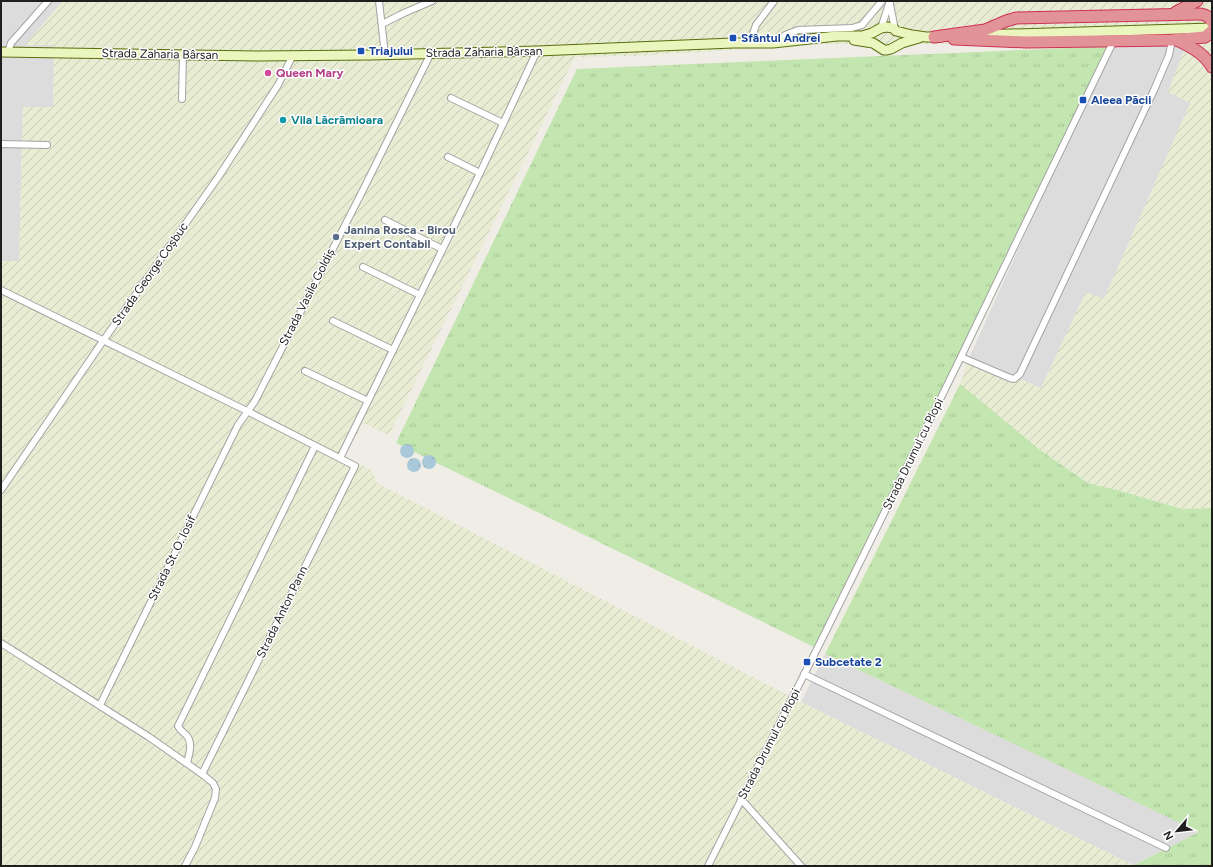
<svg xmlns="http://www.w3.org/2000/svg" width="1213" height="867" viewBox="0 0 1213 867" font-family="Figtree,sans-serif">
  <defs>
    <pattern id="farmland-furrows" width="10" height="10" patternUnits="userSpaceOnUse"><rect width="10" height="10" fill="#e7ecd3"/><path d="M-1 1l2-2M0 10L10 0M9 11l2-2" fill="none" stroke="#c6cab5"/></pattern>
    <pattern id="grass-tufts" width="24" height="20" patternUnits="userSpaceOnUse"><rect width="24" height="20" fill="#c3e5af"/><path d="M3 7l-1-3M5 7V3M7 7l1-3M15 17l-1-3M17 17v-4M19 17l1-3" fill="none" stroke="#a7c496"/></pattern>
    <pattern id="water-ripples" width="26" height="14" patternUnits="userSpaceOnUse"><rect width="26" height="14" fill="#a9c8d9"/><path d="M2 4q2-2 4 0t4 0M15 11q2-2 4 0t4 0" fill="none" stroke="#91abba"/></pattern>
  </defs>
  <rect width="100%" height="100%" fill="#efede6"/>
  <g fill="#dddcdc">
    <path d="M1 1H63L25 45H55L53 108H23L19 261H1Z"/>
    <path d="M1111 44 1179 46 1184 51 1168 92 1191 102 1104 299 1086 292 1041 388 969 358Z"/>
    <path d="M825 654 1200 832 1133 865 801 702Z"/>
  </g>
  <path fill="url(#farmland-furrows)" d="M63 1H1212V508L1182 509 1128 493 1088 483 1040 450 960 384 969 358 1041 388 1086 292 1104 299 1190 103 1168 92 1184 51 1179 46 1111 44H824L635 56 575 57 389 435 363 423 345 456 371 470 377 483 801 702 1133 865 1132 866H1V261H19L23 107H53L54 45H25Z"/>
  <g fill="url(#grass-tufts)">
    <path d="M1115 46 814 647 396 443 577 69Z"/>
    <path d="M960 384 1040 450 1088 483 1128 493 1182 509 1212 508V866H1132L1199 832 825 654Z"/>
  </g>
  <g fill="url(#water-ripples)">
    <circle cx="407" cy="451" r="7"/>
    <circle cx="429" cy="462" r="7"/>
    <circle cx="414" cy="465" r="7"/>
  </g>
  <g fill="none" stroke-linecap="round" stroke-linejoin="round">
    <g stroke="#a3a3a3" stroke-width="8">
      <g id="street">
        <path d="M379 1 385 55"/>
        <path d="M890 4 895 30"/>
        <path d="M382 24 404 13 432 1"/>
        <path d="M881 28 890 1"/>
        <path d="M780 42 785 35 798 30 852 28 862 25 882 1"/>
        <path d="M750 43 756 25 774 1"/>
        <path d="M8 52 11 43 48 1"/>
        <path d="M451 98 503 123"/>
        <path d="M182 99 183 54"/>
        <path d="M1 144 47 145"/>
        <path d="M448 157 480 173"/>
        <path d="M385 220 442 249"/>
        <path d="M363 267 420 295"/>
        <path d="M1 290 247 411 355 466 202 774"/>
        <path d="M333 321 393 350"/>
        <path d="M961 357 1010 378 1014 379 1020 374 1154 90 1169 55 1172 40"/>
        <path d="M305 371 368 401"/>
        <path d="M340 458 480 173 537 51"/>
        <path d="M1 490 103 341 219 176 278 85 293 55"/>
        <path d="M1 643 149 737 202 774 213 783 216 789 215 798 195 847 185 866"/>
        <path d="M804 674 1166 848"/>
        <path d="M100 705 238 425 255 401 362 192 431 53"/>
        <path d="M187 763C189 755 193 743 187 736 183 732 180 730 178 726L315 446"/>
        <path d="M741 799 801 866"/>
        <path d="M708 866 825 633 957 365 1114 40"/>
      </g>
    </g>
    <g stroke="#586f0d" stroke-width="11">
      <g id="secondary">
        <path d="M980 35 1212 28"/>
        <path d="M854 40 873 43 884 50H887L891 49 902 43 919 38"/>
        <path d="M1 52 257 56 370 55 537 51 733 43H773L837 36H862L872 33 881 28 887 27 893 28 896 31 912 35 926 37H941"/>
      </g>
    </g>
    <g stroke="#ce3153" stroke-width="13">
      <g id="highway">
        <path d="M1176 12 1197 1"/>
        <path d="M934 37 985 30 1006 21 1016 18 1198 14C1205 14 1209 16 1212 22"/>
        <path d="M954 39 1026 42 1172 40 1205 37 1212 31"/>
        <path d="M1177 40C1191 47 1204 53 1212 67"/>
      </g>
    </g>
    <use href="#street" stroke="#fff" stroke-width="6"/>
    <use href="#secondary" stroke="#ebf5be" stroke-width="9"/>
    <use href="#highway" stroke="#e19398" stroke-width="11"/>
  </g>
  <g fill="#1a4fb4" stroke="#fff" stroke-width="1.5">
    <rect x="729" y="34" width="8" height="8" rx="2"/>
    <rect x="357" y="47" width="8" height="8" rx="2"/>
    <rect x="1079" y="96" width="8" height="8" rx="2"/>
    <rect x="803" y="658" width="8" height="8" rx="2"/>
  </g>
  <circle fill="#d1479c" stroke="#fff" stroke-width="1.5" cx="268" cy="73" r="4"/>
  <circle fill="#0f9aa8" stroke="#fff" stroke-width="1.5" cx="283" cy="120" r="4"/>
  <circle fill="#5c6f8a" stroke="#fff" stroke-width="1.5" cx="336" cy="237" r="4"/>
  <g text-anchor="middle" stroke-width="3" stroke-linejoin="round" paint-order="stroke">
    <g font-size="12" font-weight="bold" fill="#164399" stroke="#fff" text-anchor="start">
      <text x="741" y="42">Sfântul Andrei</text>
      <text x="369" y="55">Triajului</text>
      <text x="1091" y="104">Aleea Păcii</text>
      <text x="815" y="666">Subcetate 2</text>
    </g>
    <g font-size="12" fill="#1f1f1f" stroke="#fff">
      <text transform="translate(484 52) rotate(-1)" y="4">Strada Zaharia Bârsan</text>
      <text transform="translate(160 54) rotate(1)" y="4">Strada Zaharia Bârsan</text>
      <text transform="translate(150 274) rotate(-55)" y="4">Strada George Coșbuc</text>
      <text transform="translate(307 297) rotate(-63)" y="4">Strada Vasile Goldiș</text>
      <text transform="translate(913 454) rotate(-64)" y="4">Strada Drumul cu Plopi</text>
      <text transform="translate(172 558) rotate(-64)" y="4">Strada St. O. Iosif</text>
      <text transform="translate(282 612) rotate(-64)" y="4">Strada Anton Pann</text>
      <text transform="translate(769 744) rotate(-63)" y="4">Strada Drumul cu Plopi</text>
    </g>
    <g font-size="12" font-weight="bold" fill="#b23c85" stroke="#fff" text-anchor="start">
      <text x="276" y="77">Queen Mary</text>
    </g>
    <g font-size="12" font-weight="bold" fill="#0d838f" stroke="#fff" text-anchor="start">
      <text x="291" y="124">Vila Lăcrămioara</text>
    </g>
    <g font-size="12" font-weight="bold" fill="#4e5e75" stroke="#fff" text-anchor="start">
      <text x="344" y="234">Janina Rosca - Birou<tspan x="344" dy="14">Expert Contabil</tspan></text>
    </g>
  </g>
  <rect width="1213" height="867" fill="none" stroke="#1f1f1f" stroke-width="4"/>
  <g transform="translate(1177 831) rotate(242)" stroke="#ffffff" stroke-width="3" paint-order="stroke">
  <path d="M0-3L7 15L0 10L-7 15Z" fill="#1f1f1f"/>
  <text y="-6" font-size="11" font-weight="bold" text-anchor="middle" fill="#1f1f1f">N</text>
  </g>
</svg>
